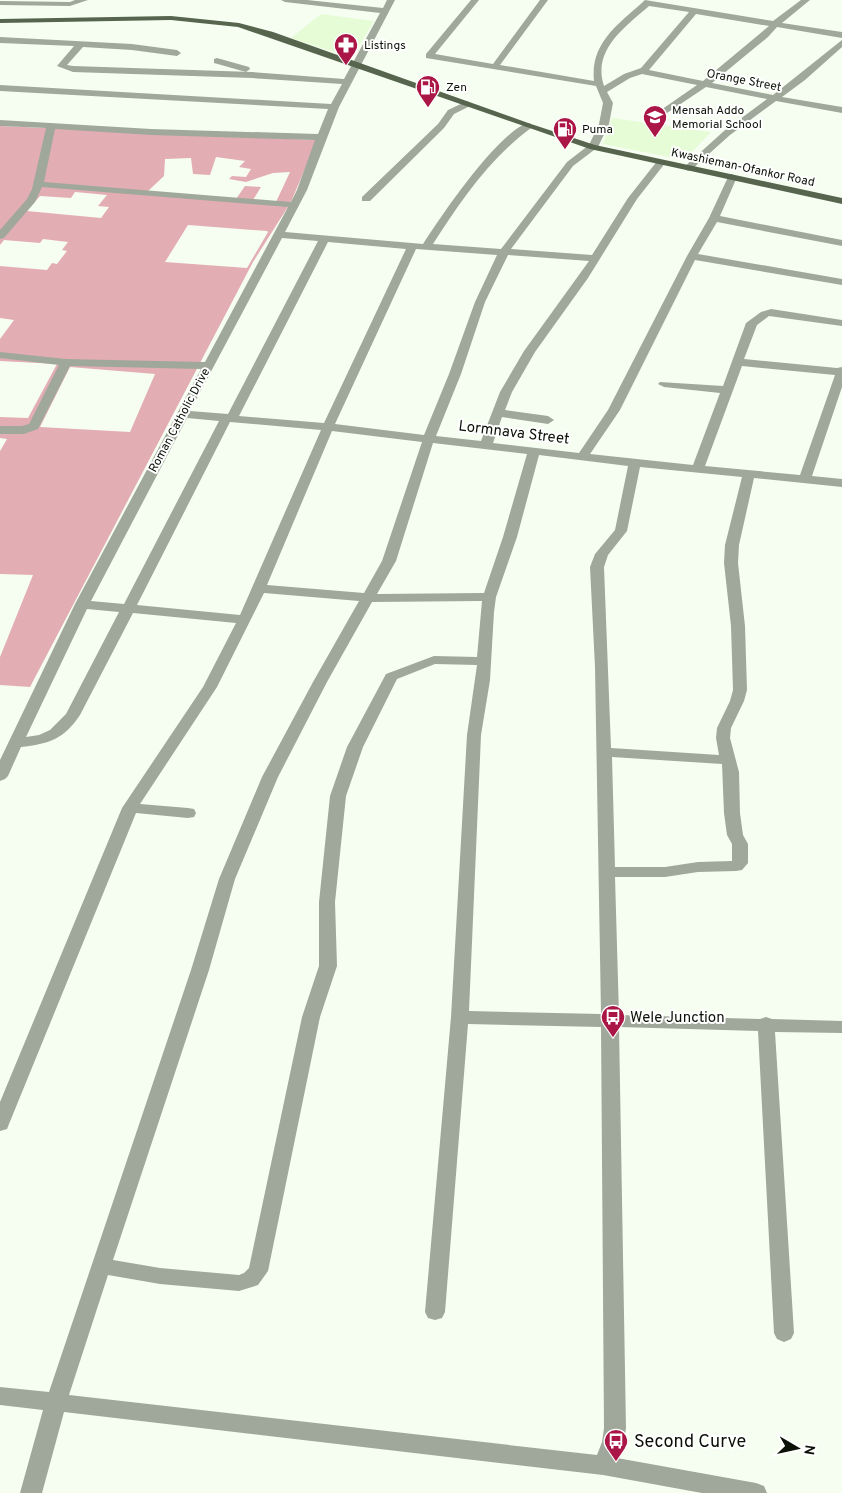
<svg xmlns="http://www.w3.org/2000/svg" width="842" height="1493" viewBox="0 0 842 1493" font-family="Overpass,sans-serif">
  <rect width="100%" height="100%" fill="#f6fef1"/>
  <g fill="#e6fcd6">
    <path d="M321 14 374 21 352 58 291 38Z"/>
    <path d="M612 118 711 132 684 160 603 144Z"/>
  </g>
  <path fill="#e3adb4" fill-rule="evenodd" d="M0 126 317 140 291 202 253 262 30 687 0 685V657L33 575 0 574V451L7 439 0 438V417L28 418 57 364 0 361V339L14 320 0 318V266L47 270 52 263 57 264 67 251 62 250 68 242 43 239 40 243 4 240 0 245ZM216 157 245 161 239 167 251 169 246 177 232 176 229 179 246 182 273 173 290 172 276 202 253 200 261 187 245 186 236 199 148 191 164 176 165 159 191 158 193 174 210 175ZM75 192 107 195 98 206 109 207 101 218 27 211 40 196 71 198ZM188 225 267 231 268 232 247 268 165 262ZM70 367 155 374 130 432 40 427Z"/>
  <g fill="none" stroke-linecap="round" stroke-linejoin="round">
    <g fill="#a0a89b" fill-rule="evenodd">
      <path d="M75 0H88L70 6 0 5V1L70 2Z"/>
      <path d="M281 0H307L383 8 387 0H395L339 107 307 190 285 232 423 244C441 216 498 132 528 123L531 124V128C490 158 460 202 433 244L501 249 567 162 589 145 599 124 603 103 596 86 426 58V54L471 0H479L435 54 493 64 540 0H548L500 65 594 81C590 42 619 24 645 0L773 21 801 0H810L782 23 842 32V38L777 27 768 37 712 83 773 95 842 40V47L805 80 782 97 842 107V113L776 101 730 135 691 170 688 171 683 168 724 131 767 99 706 87 661 117 658 116V112L697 85 642 74 630 78 607 92 613 103 609 124 598 147 573 166 511 249 592 255 628 198 658 160H664L666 162 637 199 588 278 535 352 512 392 505 410 548 416 554 420 548 424 502 417 493 443 579 453 608 410 687 256 709 218 729 175 732 174 737 177 720 216 842 240V246L717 222 698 254 842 279V285L695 260 620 410 590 454 693 465 720 393 664 387 658 384 660 382 723 386 746 323 761 312 771 309 842 320V326L769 316 757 325 744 359 837 368 842 367V387L812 476 842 479V487L754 478 739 545 738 563 745 626 747 690 744 701 731 728 730 738 739 772 740 813 743 835 748 844V863L742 870 736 871 698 872 665 877H615L619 1015 760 1019 766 1017 772 1019 842 1021V1033L775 1032 794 1333 791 1339 784 1342 777 1339 774 1333 758 1031 619 1027 626 1428 624 1442 617 1458 756 1483 764 1486 767 1493H702L603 1475 64 1412 42 1493H20L43 1410 0 1405V1387L49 1392 191 970 219 879 262 777 313 682 359 601 264 593 217 687 140 804 188 808 194 809 196 813 194 817 188 818 136 813 9 1124 7 1129 0 1131V1102L122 808 203 687 236 623 133 613 80 715C64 739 49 744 21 747L8 776 5 779 0 781V760L75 604 201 369 70 366 38 429 24 434H0V426H22L29 424 59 365 0 358V352L66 359 205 362 288 207 42 187 35 202 4 238 0 239V230L27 199 32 189 46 128 0 126V120L151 129 318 134 328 109 0 91V85L331 104 342 84 252 78 73 72 57 66 74 46 0 43V37L132 44 177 50 181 53 177 56 132 50 83 47 67 65 73 66 252 72 344 79 380 13 285 2ZM649 6 689 12 641 68 624 74 604 86C592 50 625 27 649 6ZM696 14 769 26 703 81 649 70ZM55 129 151 135 315 140 297 190 291 202 44 182ZM282 238 318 241 228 414 190 411ZM328 242 406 249 324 423 239 416ZM416 249 497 255 475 302 449 374 424 435 335 424ZM508 255 589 261 524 351 500 392 481 441 436 436 461 374 485 302ZM742 366 835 375 800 475 705 466ZM187 418 219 421 124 604 91 601ZM230 422 321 430 240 615 137 605ZM332 431 422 442 382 561 364 593 267 585ZM433 443 527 454 503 537 484 593 377 594 396 561ZM539 455 628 466 615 530 595 554 590 567 595 667 601 1014 469 1011 481 735 490 680 494 612 496 597 517 537ZM640 467 742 477 725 545 724 563 731 626 733 690 730 701 717 728 716 738 719 755 611 748 604 567 608 555 627 531ZM482 601 477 657 434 656 386 674 347 747 330 796 319 902V966L302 1017 249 1268 244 1273 239 1275 160 1268 113 1260 209 970 235 879 278 777 327 682 372 602ZM87 609 119 612 66 714 50 730 39 735 26 737ZM435 664 477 665 467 735 451 1017 425 1312 428 1318 435 1320 442 1318 445 1312 468 1024 601 1027 604 1428 602 1442 597 1455 69 1395 108 1275 160 1284 239 1291 258 1285 268 1271 320 1017 337 966 335 902 346 796 363 747 397 679ZM612 757 722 764 724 813 727 835 732 844V861L698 862 665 867H615Z"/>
      <path d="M217 58 249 67 250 69 246 72 214 63V59Z"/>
      <path d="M467 101 472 104 470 106 454 114 444 128 370 201H362V197L438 124 448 110Z"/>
    </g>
    <path fill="#57644e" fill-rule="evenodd" d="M171 16 239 23 273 32 531 124 595 145 842 198V204L590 149 238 27 171 20 0 23V19Z"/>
  </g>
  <defs>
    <g id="pharmacy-pin" transform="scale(1.25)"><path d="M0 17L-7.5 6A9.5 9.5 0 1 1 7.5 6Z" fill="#aa1646" stroke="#fff"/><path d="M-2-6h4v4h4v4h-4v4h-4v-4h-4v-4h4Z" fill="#fff"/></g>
    <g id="fuel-pin" transform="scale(1.25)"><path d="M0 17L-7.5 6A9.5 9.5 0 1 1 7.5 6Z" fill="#aa1646" stroke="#fff"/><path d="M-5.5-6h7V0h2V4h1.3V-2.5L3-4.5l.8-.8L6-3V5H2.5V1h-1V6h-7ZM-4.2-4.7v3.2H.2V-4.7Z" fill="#fff"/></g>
    <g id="school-pin" transform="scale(1.25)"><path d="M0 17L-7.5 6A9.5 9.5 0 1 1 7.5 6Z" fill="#aa1646" stroke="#fff"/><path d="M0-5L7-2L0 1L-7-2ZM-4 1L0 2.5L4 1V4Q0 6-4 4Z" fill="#fff"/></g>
    <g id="bus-pin" transform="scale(1.25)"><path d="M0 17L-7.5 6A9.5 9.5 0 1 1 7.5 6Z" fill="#aa1646" stroke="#fff"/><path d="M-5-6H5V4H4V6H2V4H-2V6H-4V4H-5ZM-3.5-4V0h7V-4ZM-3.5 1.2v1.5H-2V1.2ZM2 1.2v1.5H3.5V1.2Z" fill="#fff"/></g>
  </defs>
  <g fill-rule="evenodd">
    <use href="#pharmacy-pin" x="346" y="45"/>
    <use href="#fuel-pin" x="428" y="87"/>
    <use href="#school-pin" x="655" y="117"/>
    <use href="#fuel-pin" x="565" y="129"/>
    <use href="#bus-pin" x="613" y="1017"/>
    <use href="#bus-pin" x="616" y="1441"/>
  </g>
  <g text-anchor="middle" stroke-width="4" stroke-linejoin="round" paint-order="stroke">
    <g font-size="12" fill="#0b1107" stroke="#fff" text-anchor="start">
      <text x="364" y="49">Listings</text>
      <text x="446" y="91">Zen</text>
      <text x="672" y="114">Mensah Addo<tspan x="672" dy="14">Memorial School</tspan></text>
      <text x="582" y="133">Puma</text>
    </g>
    <g font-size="12" fill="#0b1107" stroke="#fff">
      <text transform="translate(744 80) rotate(11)" y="4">Orange Street</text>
      <text transform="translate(743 167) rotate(12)" y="4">Kwashieman-Ofankor Road</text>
      <text transform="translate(179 420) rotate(-62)" y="4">Roman Catholic Drive</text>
    </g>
    <g font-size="15" fill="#0b1107" stroke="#fff">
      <text transform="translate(514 432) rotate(7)" y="5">Lormnava Street</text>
    </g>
    <g font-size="15" fill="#0b1107" stroke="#fff" text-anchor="start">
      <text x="630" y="1022">Wele Junction</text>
    </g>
    <g font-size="18" fill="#0b1107" stroke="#fff" text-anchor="start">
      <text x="634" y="1447">Second Curve</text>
    </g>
  </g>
  <g transform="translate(797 1448) rotate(99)" stroke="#ffffff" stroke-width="4" paint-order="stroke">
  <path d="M0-4L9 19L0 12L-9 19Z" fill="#0b1107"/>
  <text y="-8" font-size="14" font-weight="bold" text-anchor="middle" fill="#0b1107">N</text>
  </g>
</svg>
